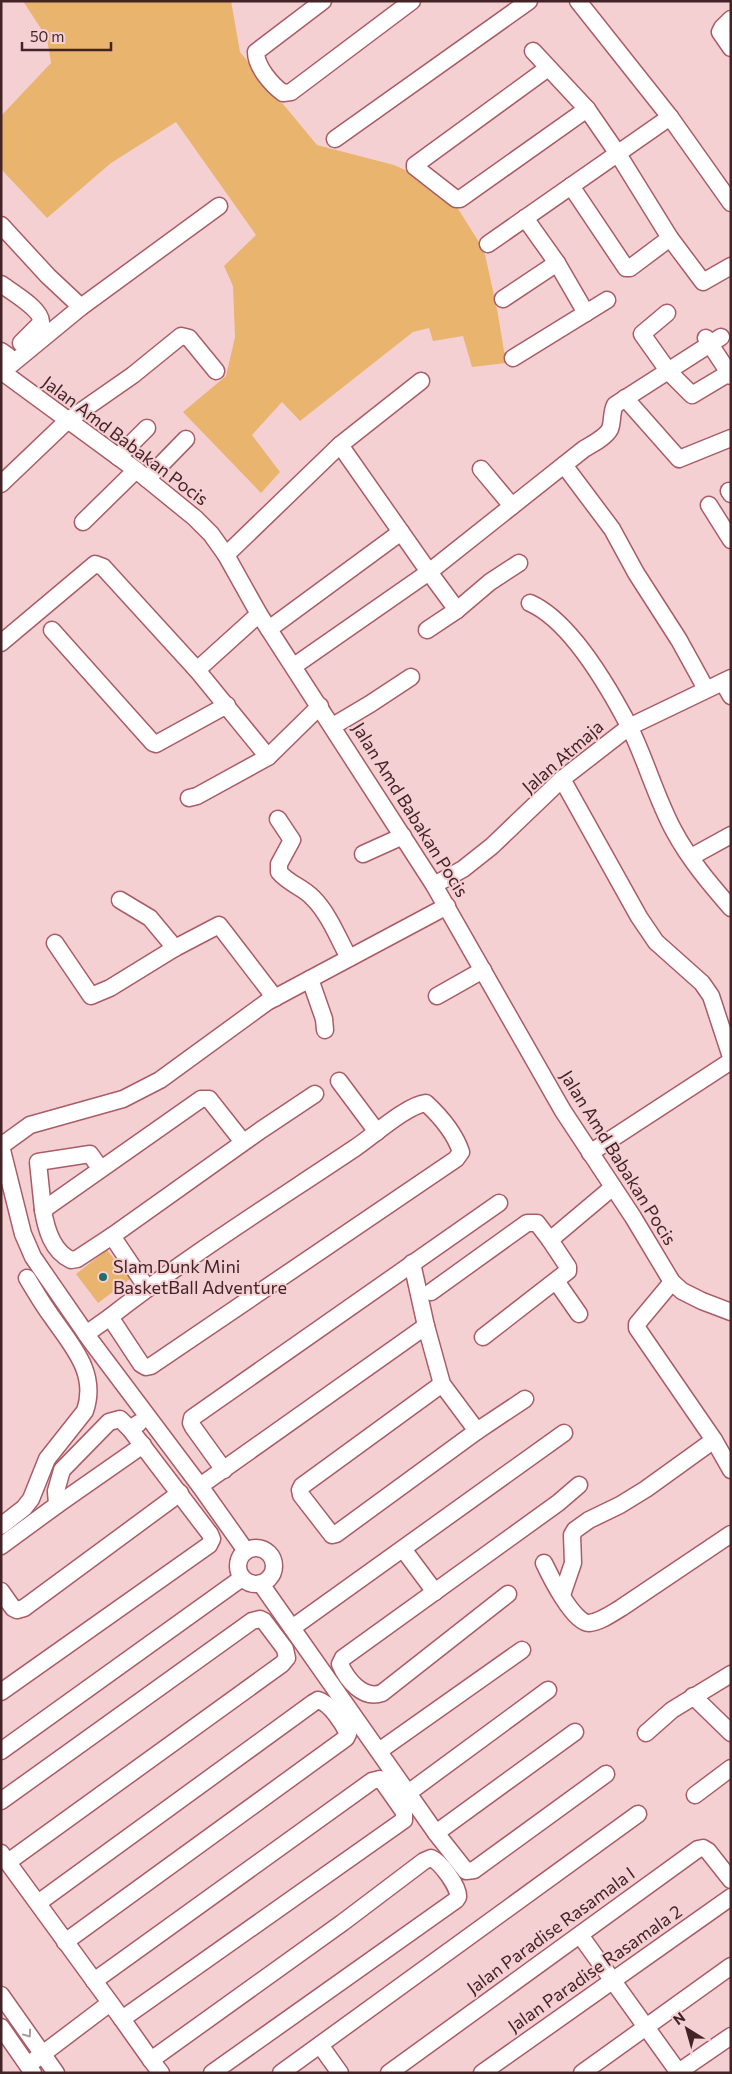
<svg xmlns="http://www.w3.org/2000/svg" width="732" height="2074" viewBox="0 0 732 2074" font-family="Commissioner,sans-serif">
  <rect width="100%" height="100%" fill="#f4d0d3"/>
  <g fill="#e9b46d">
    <path d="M23 1H231L240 52 317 145 394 165 429 181 455 204 484 250 497 309 506 363 472 367 463 336 433 341 429 328 413 332 300 421 282 402 252 435 280 472 261 493 183 412 226 376 235 337 233 286 224 266 256 235 176 122 111 163 47 218 1 169V116L51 63 47 38Z"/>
    <path d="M107 1250 130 1279 98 1303 76 1274Z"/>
  </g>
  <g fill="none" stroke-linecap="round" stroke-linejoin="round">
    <g stroke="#aa5c66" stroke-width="19">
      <g id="minor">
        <path d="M323 1 256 52C256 67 272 85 283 93L291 92 412 1"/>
        <path d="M578 1 670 117 731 203"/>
        <path d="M731 19 722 28 720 32 731 48"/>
        <path d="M533 51 587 109 618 154 670 238 703 282 731 266"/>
        <path d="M548 68 415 165V167L456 199H460L587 109"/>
        <path d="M335 139 529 1"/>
        <path d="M571 186 626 268H630L670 238"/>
        <path d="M525 218 557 263 586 313"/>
        <path d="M1 225 48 276 81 307"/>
        <path d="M488 244 670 117"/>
        <path d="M1 284C12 292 43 310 41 323L21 343"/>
        <path d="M503 299 557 263"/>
        <path d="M667 313 642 334 669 372 692 395 729 373"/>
        <path d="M706 338 731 376"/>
        <path d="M1 351 8 356"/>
        <path d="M513 358 607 300"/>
        <path d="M1 371 136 470 195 518 211 534 226 555 259 614 434 885 563 1111 633 1217 672 1282 682 1291 702 1301 731 1312"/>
        <path d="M2 372 81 307 219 206"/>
        <path d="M625 398 679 459 731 438"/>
        <path d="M340 445 429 572 584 449C592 444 606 437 610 429 613 421 611 413 615 405L721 337"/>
        <path d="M118 457 147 428"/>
        <path d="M564 465 612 529 636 573 679 640 706 689"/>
        <path d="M481 469 512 506"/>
        <path d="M147 479 186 439"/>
        <path d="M1 484 67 421 133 375 181 336 189 338 216 371"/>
        <path d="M729 491 731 494"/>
        <path d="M709 505 731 540"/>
        <path d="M83 522 136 470"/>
        <path d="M226 555 340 445 421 381"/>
        <path d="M530 603C571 621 609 688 629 726 646 760 656 798 674 831 689 859 710 884 731 908"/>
        <path d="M457 610 490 582 519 563"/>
        <path d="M269 629 401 532"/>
        <path d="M52 630 153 743 156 744 227 705"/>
        <path d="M1 643 95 564 103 567 197 670 259 614"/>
        <path d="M294 666 429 572 457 610 427 630"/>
        <path d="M197 670 268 757 320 706"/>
        <path d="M723 682 731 696"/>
        <path d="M333 726 370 704 411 677"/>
        <path d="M562 779 639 917 656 942 702 983 711 996 731 1057"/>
        <path d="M189 798 197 796 268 757"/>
        <path d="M278 819 292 840 279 864V872C289 884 303 887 313 898 329 914 338 938 349 958"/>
        <path d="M363 854 403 836"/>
        <path d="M691 857 731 835"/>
        <path d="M434 885 463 869 492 846 562 779 629 727 731 678"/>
        <path d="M120 900 150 918 175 948"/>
        <path d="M55 943 91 996 110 988 175 948 219 925 275 998"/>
        <path d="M310 979 324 1019 325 1030"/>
        <path d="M437 996 483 970"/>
        <path d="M339 1081 377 1132"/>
        <path d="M426 1103C440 1116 455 1134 461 1152L456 1159 151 1366 146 1367 141 1364 110 1317C188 1256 273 1203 355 1148 373 1136 407 1105 426 1103Z"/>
        <path d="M243 1142 209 1099H201L43 1210C46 1229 52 1251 71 1260L77 1259 112 1236 261 1130 315 1094"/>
        <path d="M1 1146 30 1125 123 1099 160 1080 267 1002 447 906"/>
        <path d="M1 1146 23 1234 33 1257 91 1341 200 1486 246 1551"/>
        <path d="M590 1153 731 1061"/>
        <path d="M43 1210 38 1162 90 1154 100 1168"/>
        <path d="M112 1236 147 1288"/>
        <path d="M412 1263 426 1326"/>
        <path d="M556 1281 579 1314"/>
        <path d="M672 1282 637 1324V1328L714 1440 731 1470"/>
        <path d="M431 1292 527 1223H537L550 1240"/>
        <path d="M86 1334 110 1317"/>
        <path d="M483 1337 568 1271V1267L550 1240 613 1187"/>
        <path d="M442 1384 302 1486 300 1490 301 1495 332 1535 336 1534 477 1431 525 1399"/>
        <path d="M224 1470 193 1427 191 1423 192 1418 499 1203"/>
        <path d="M200 1486 426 1326 442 1384 477 1431"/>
        <path d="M57 1505 143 1445"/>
        <path d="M1 1526 24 1508 31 1499 47 1459 85 1411C98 1373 72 1346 52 1317 43 1305 35 1291 27 1278"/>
        <path d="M1 1546 57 1505 56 1491 62 1470 109 1422 120 1419 130 1429 139 1423"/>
        <circle cx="256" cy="1566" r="18"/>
        <path d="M403 1549 435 1592"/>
        <path d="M544 1563C550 1576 574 1624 589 1623 600 1622 611 1614 621 1608L731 1534"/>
        <path d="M261 1584 436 1833 466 1871 474 1870 606 1774"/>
        <path d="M1 1591 13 1608 17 1610 24 1608 180 1493"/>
        <path d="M508 1594 382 1693C363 1700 347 1680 340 1664L343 1658 558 1503 579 1485"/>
        <path d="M562 1595 573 1563 572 1535 575 1530 589 1520 620 1505 646 1489 714 1440"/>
        <path d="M292 1628 564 1433"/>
        <path d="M1 1692 209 1545 212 1539 210 1534 130 1429"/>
        <path d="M693 1696 731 1733"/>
        <path d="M646 1733 672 1710 731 1674"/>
        <path d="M1 1751 242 1578"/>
        <path d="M379 1751 522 1650"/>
        <path d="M408 1793 548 1690"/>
        <path d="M695 1795 731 1768"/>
        <path d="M1 1801 252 1621 260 1619 264 1621 285 1649 287 1658 282 1664 8 1862"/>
        <path d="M436 1833 575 1732"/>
        <path d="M1 1853 122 2019"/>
        <path d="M38 1903 313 1703 318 1700C330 1703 343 1723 348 1734L346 1738 65 1942"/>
        <path d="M580 1935 679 2073"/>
        <path d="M94 1981 372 1781 380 1779 383 1782 404 1812V1820L122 2019 151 2060"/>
        <path d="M1 1995 56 2073"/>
        <path d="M1 2027 33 2073"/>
        <path d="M320 2045 340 2073"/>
        <path d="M28 2065 110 2003"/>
        <path d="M161 2073 151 2060 342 1923 424 1861 431 1858C441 1862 459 1887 458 1897L456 1900 212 2073"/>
        <path d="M281 2073 638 1814"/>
        <path d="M389 2073 698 1849 703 1848 708 1851 731 1880"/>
        <path d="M482 2073 731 1897"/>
        <path d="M582 2073 731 1966"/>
        <path d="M677 2073 731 2036"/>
      </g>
    </g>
    <use href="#minor" stroke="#fff" stroke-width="16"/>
  </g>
  <defs><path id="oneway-chevron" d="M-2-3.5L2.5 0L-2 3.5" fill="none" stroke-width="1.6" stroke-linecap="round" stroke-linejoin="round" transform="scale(1.25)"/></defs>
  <use stroke="#ab9c9e" href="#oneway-chevron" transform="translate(28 2034) rotate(54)"/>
  <circle fill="#236e6c" stroke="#f4d0d3" stroke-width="2" cx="103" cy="1277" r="5"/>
  <g text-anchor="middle" stroke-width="4" stroke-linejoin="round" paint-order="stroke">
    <g font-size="18" fill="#442327" stroke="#f4d0d3">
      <text transform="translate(125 441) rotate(37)" y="6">Jalan Amd Babakan Pocis</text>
      <text transform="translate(563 757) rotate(-41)" y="6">Jalan Atmaja</text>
      <text transform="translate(410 810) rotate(58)" y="6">Jalan Amd Babakan Pocis</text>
      <text transform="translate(618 1158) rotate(58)" y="6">Jalan Amd Babakan Pocis</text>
      <text transform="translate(551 1931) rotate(-36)" y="6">Jalan Paradise Rasamala I</text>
      <text transform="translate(595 1969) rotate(-35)" y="6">Jalan Paradise Rasamala 2</text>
    </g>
    <g font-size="18" fill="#442327" stroke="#f4d0d3" text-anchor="start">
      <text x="113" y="1273">Slam Dunk Mini<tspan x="113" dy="21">BasketBall Adventure</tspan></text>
    </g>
  </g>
  <rect width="732" height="2074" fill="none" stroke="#442327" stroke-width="5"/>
  <g transform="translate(687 2029) rotate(323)" stroke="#f4d0d3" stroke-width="4" paint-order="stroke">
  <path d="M0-4L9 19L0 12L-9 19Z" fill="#442327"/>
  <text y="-8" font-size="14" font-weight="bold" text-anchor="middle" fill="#442327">N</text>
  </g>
  <path d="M22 42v8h89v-8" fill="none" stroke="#442327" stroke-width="2.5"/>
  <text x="30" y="42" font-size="15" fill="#442327" stroke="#f4d0d3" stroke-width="4" paint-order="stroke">50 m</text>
</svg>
